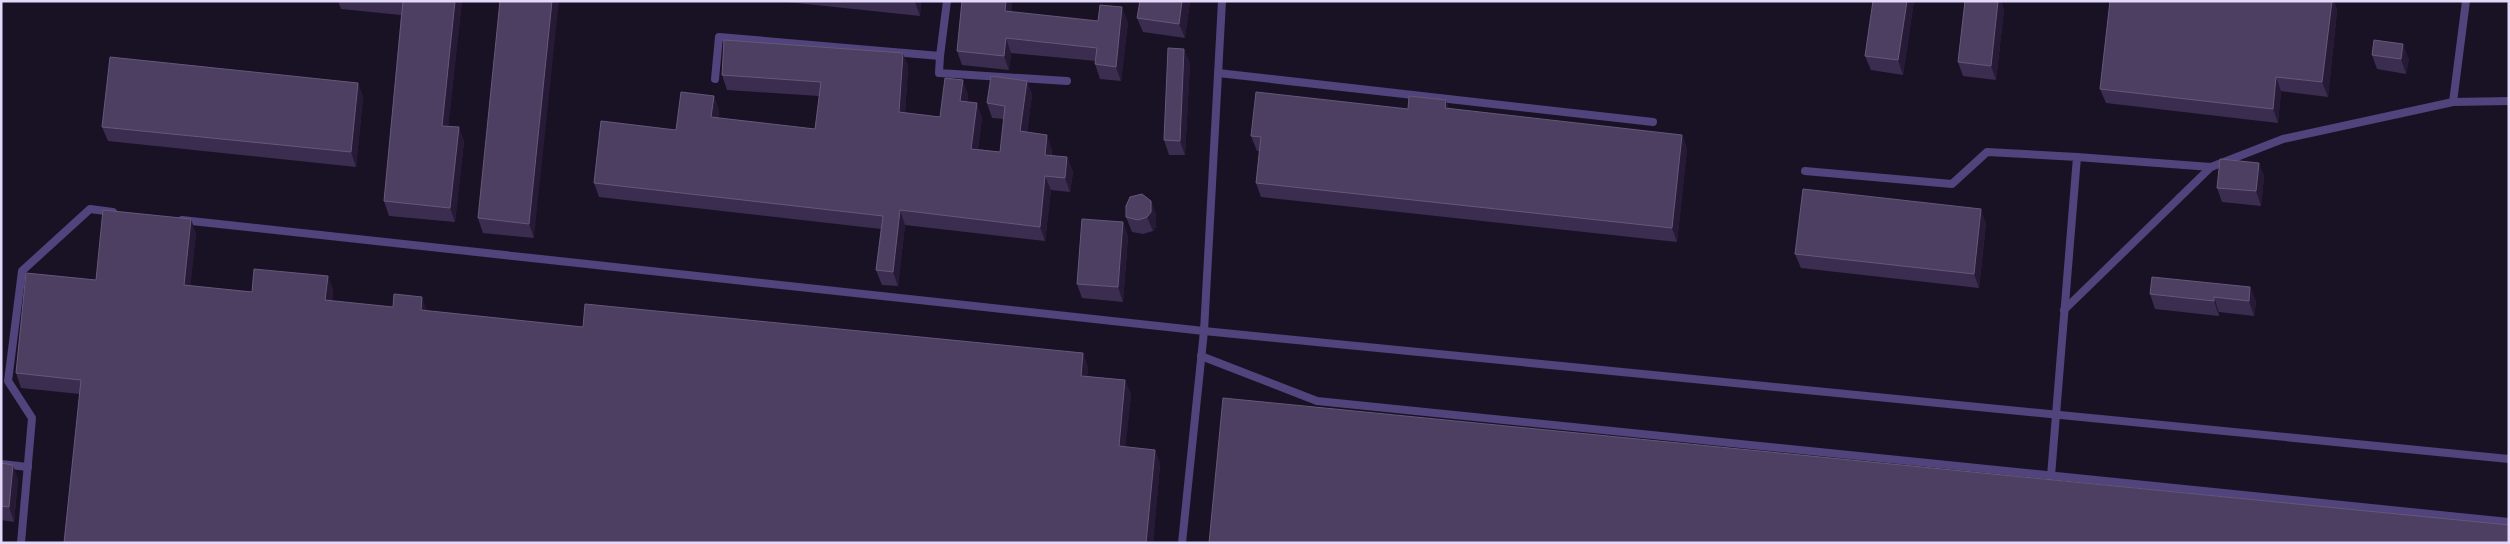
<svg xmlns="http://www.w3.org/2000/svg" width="2510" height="544" viewBox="0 0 2510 544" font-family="'Exo 2',sans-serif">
  <rect width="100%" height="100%" fill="#191224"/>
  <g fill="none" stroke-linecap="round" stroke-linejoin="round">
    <g stroke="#51437c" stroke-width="8">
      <path d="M940 56 939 73 1067 81"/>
      <path d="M1218 73 1653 122"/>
      <path d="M715 79 719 37 940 56 947 1"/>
      <path d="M2453 102 2466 1"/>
      <path d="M2077 157 2211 167"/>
      <path d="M1805 171 1952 184 1987 152 2077 157 2051 476"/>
      <path d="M182 220 1204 331 2509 459"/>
      <path d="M2064 310 2211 167 2283 139 2453 102 2509 101"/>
      <path d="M1201 356 1317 401 2509 522"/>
      <path d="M1 464 28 467"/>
      <path d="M21 543 32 418 8 381 22 271 90 209 113 212"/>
      <path d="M1182 543 1204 331 1222 1"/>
    </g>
  </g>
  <g fill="#3b2d4f">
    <path d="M338 1H462L448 126 464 141 455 222 389 216 384 201 401 15 341 9Z"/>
    <path d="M500 1 534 238 483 233 478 218Z"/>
    <path d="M778 1H921L920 16Z"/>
    <path d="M962 1H1011L1012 4 1011 12 1098 21 1128 22 1121 81 1100 79 1095 64 1096 61 1011 53 1009 70 962 65 957 51Z"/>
    <path d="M1140 1H1190L1185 38 1143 32 1137 18Z"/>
    <path d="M1914 1 1903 75 1871 70 1865 56Z"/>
    <path d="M1965 1H2001L2004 10 1996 80 1963 76 1958 62Z"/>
    <path d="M2110 1H2334L2337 11 2328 97 2281 91 2278 123 2106 103 2100 89Z"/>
    <path d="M903 53 908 67 905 113 940 117 968 94 967 102 982 117 978 149 1000 152 1004 119 992 118 987 103 1027 81 1032 95 1027 132 1052 149V156L1067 157 1073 172 1070 192 1051 190 1045 241 905 225 898 286 882 285 876 270 881 229 599 197 594 183 676 130 714 96 719 110 718 118 815 129 819 96 727 90 722 75Z"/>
    <path d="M2372 55 2409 59 2406 74 2377 69Z"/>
    <path d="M1190 63 1185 155H1169L1164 140Z"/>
    <path d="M358 83 363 98 356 167 108 141 102 127Z"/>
    <path d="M1446 100 1449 109 1682 135 1687 149 1677 242 1261 197 1256 183 1259 151H1257L1251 136 1408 109Z"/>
    <path d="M2259 163 2264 177 2261 206 2222 202 2217 188Z"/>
    <path d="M1151 201 1156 215V227L1153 231 1143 234 1132 232 1126 217Z"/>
    <path d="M1123 222 1128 237 1123 302 1082 298 1077 284Z"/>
    <path d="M1986 223 1979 288 1801 268 1795 254Z"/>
    <path d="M196 233 190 286 252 292 328 276 333 290 332 301 427 311 583 327 1083 353 1088 368 1087 376 1125 380 1131 395 1125 447 1155 450 1160 464 1153 543H64L80 394 21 388 16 373 96 280Z"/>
    <path d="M2250 287 2256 302 2254 316 2219 312V316L2155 309 2150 294Z"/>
    <path d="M1 463 18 479 14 522 1 520Z"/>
  </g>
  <g fill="#261a36">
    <path d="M455 1H462L447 140 442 126Z"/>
    <path d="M552 1H559L534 238 529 224Z"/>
    <path d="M915 1H921L920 16 915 2Z"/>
    <path d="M1006 1H1011L1012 4 1010 26 1005 11Z"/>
    <path d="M1182 1H1190L1185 38 1179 24Z"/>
    <path d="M1907 1H1914L1903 75 1898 60Z"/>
    <path d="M1998 1H2001L2004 10 1996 80 1991 66Z"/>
    <path d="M2332 1H2334L2337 11 2328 97 2322 82Z"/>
    <path d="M1122 7 1128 22 1121 81 1116 67Z"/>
    <path d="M1006 38 1011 53 1009 70 1004 56Z"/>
    <path d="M2403 44 2409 59 2406 74 2401 59Z"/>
    <path d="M1184 49 1190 63 1185 155 1180 141Z"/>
    <path d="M903 53 908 67 904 127 899 112Z"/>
    <path d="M2276 77 2281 91 2278 123 2273 109Z"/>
    <path d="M963 80 968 94 965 116 960 101Z"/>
    <path d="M1027 81 1032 95 1025 146 1020 131Z"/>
    <path d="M358 83 363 98 356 167 351 152Z"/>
    <path d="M714 96 719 110 716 132 711 117Z"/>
    <path d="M1446 100 1451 115 1445 108Z"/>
    <path d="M977 103 982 117 976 163 971 149Z"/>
    <path d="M459 127 464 141 455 222 450 208Z"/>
    <path d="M1047 135 1052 149 1050 169 1045 155Z"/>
    <path d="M1682 135 1687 149 1677 242 1672 228Z"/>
    <path d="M1067 157 1073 172 1070 192 1065 178Z"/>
    <path d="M2259 163 2264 177 2261 206 2256 191Z"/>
    <path d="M1045 176 1051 190 1045 241 1040 227Z"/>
    <path d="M1151 201 1156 215V227L1153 231 1147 217Z"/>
    <path d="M1981 209 1986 223 1979 288 1974 274Z"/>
    <path d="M900 210 905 225 898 286 893 272Z"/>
    <path d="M191 219 196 233 189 300 184 285Z"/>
    <path d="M1123 222 1128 237 1123 302 1118 287Z"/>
    <path d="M328 276 333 290 330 315 325 300Z"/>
    <path d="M2250 287 2256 302 2254 316 2249 301Z"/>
    <path d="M422 297 427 311 421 310Z"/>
    <path d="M2214 297 2219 312V316L2214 301Z"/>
    <path d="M1083 353 1088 368 1086 390 1081 376Z"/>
    <path d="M1125 380 1131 395 1124 461 1119 446Z"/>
    <path d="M1155 450 1160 464 1153 543H1146Z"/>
    <path d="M13 465 18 479 14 522 9 507Z"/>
  </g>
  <g fill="#4d3f61" stroke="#655879">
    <path d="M403 1H455L442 126 459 127 450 208 384 201Z"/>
    <path d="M500 1H552L529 224 478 218Z"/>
    <path d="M962 1H1006L1005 11 1098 21 1100 5 1122 7 1116 67 1095 64 1097 48 1006 38 1004 56 957 51Z"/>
    <path d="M1140 1H1182L1179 24 1137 18Z"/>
    <path d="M1873 1H1907L1898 60 1865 56Z"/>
    <path d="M1965 1H1998L1991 66 1958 62Z"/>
    <path d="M2110 1H2332L2322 82 2276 77 2273 109 2100 89Z"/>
    <path d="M724 40 903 53 899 112 940 117 945 78 963 80 960 101 977 103 971 149 1000 152 1005 106 987 103 991 76 1027 81 1020 131 1047 135 1045 155 1067 157 1065 178 1045 176 1040 227 900 210 893 272 876 270 883 216 594 183 601 121 676 130 681 92 714 96 711 117 815 129 821 82 722 75Z"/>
    <path d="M2374 40 2403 44 2401 59 2372 55Z"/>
    <path d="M1168 48 1184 49 1180 141 1164 140Z"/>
    <path d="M110 57 358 83 351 152 102 127Z"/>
    <path d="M1256 92 1408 109 1409 96 1446 100 1445 108 1682 135 1672 228 1256 183 1261 137 1251 136Z"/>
    <path d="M2220 159 2259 163 2256 191 2217 188Z"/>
    <path d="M1803 189 1981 209 1974 274 1795 254Z"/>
    <path d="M1142 194 1151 201V212L1147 217 1138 220 1126 217V206L1130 197Z"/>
    <path d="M103 210 191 219 184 285 252 292 254 269 328 276 325 300 393 307 394 294 422 297 421 310 583 327 585 304 1083 353 1081 376 1125 380 1119 446 1155 450 1146 543H64L81 380 16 373 26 273 96 280Z"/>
    <path d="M1082 219 1123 222 1118 287 1077 284Z"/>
    <path d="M2152 277 2250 287 2249 301 2214 297V301L2150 294Z"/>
    <path d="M1223 398 2509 525V543H1209Z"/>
    <path d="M1 463 13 465 9 507 1 506Z"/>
  </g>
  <rect width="2510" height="544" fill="none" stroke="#e4d9fa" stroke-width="5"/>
</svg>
